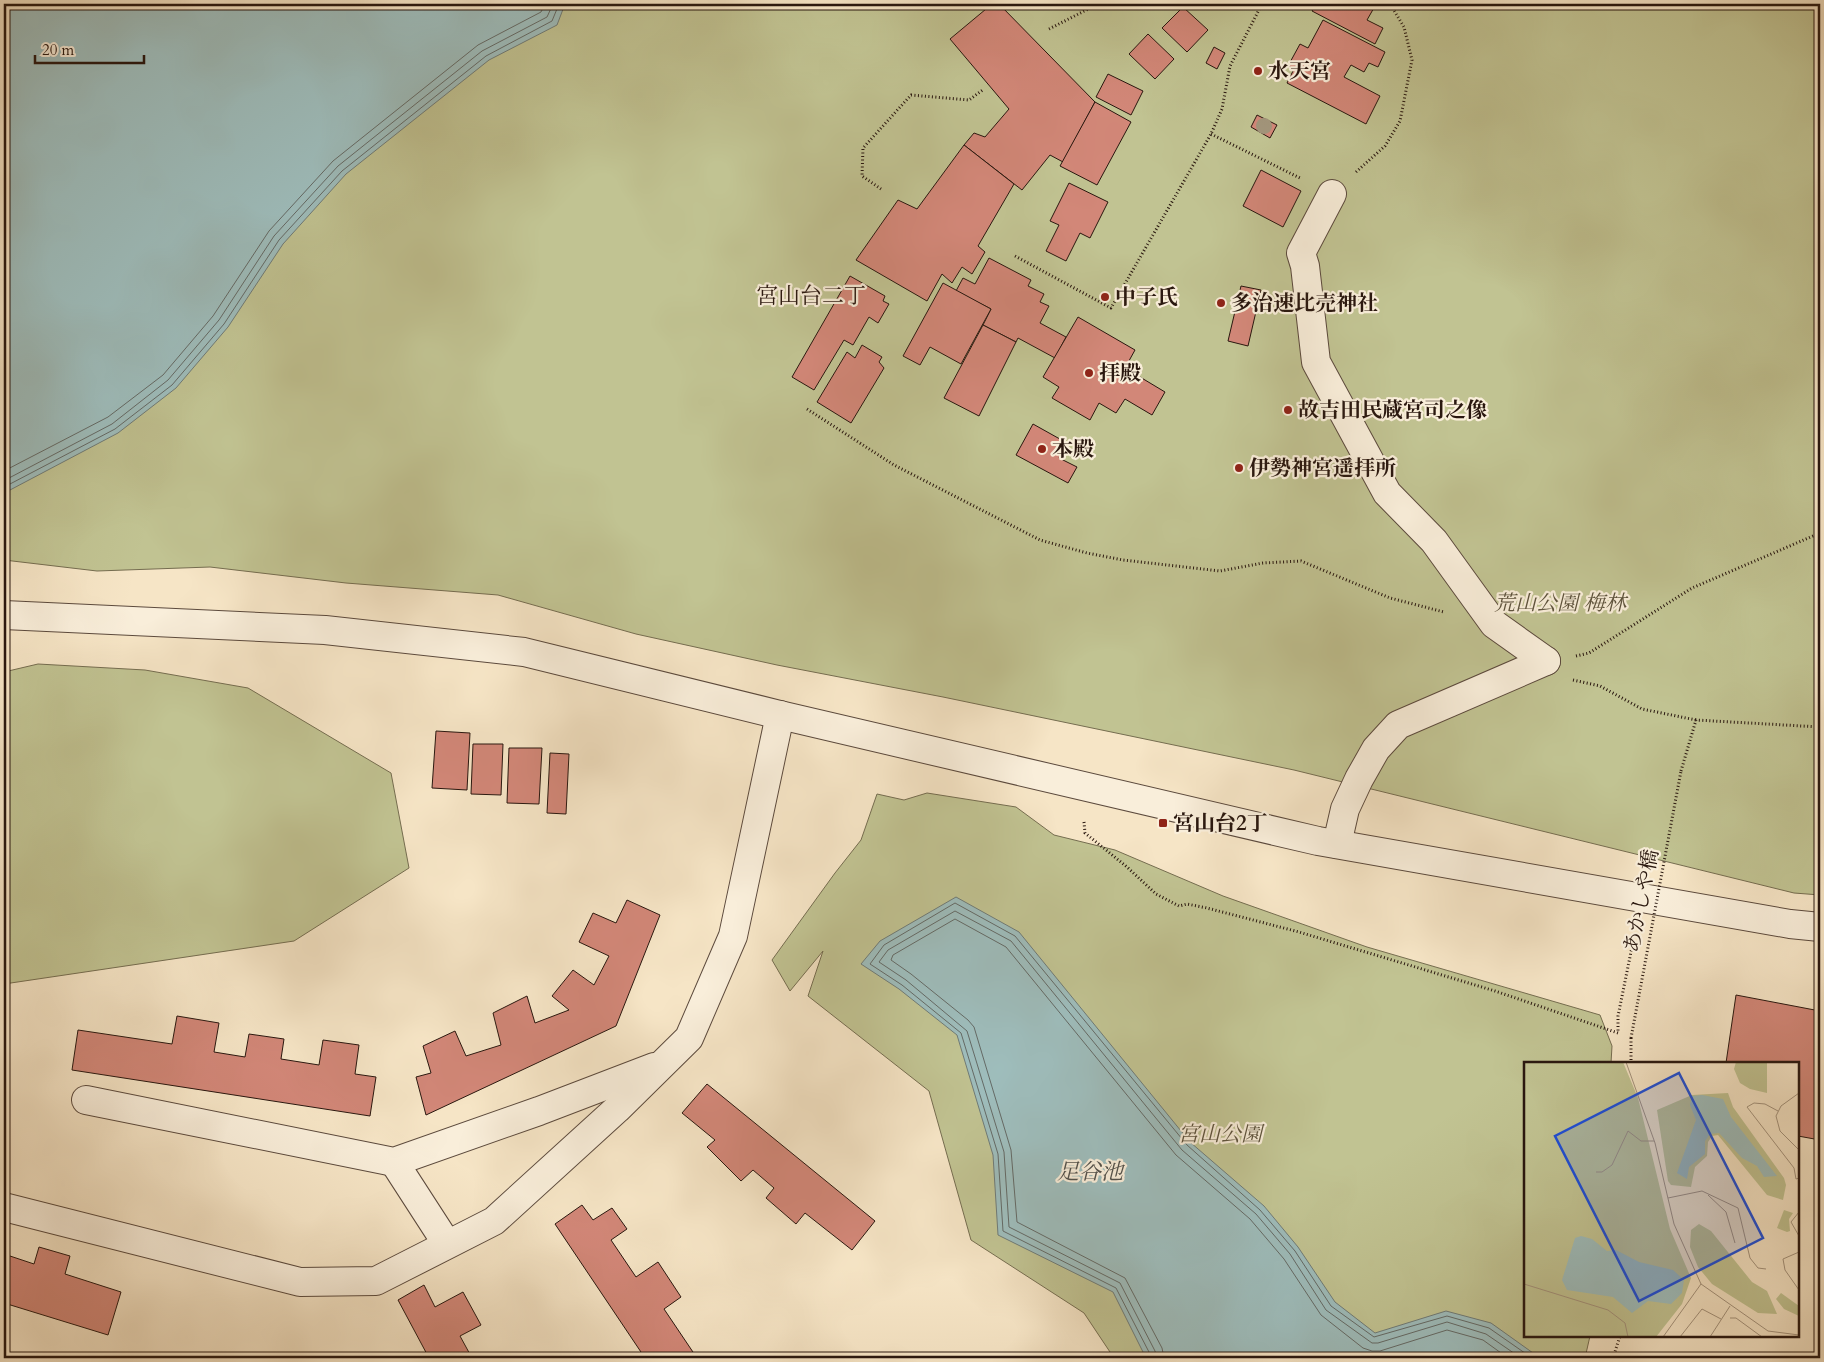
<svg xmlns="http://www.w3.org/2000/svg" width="1824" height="1362" viewBox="0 0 1824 1362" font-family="Cardo,'Noto Serif JP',serif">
  <rect width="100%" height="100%" fill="#f6e5c6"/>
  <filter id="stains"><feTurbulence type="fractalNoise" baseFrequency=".004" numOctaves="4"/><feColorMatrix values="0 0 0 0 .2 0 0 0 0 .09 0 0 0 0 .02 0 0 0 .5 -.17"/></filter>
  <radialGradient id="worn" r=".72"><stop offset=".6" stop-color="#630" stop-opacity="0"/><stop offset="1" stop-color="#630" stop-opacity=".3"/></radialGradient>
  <g fill="#c1c392" stroke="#756d50">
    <path d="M4 4H1820V895L1794 893 1294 770 943 697 777 665 636 634 498 595 346 583 210 567 97 571 4 560Z"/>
    <path d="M38 664 145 670 248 688 391 773 409 868 294 941 4 984V672Z"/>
    <path d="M927 793 1016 807 1054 835 1115 850 1223 896 1367 947 1600 1015 1612 1046 1611 1063H1525V1336H1590L1585 1358H1114L1084 1313 971 1240 929 1091 808 996 823 951 790 991 772 960 835 873 861 840 877 794 904 800Z"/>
  </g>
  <g fill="#9ebdbc" stroke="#6f7b77">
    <path d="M4 4H565L557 25 489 60 346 174 283 244 228 327 176 388 118 433 10 490 4 489Z"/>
    <path d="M956 897 1019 932 1190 1142 1264 1206 1298 1247 1335 1302 1375 1333 1446 1311 1491 1323 1540 1358H1146L1113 1292 998 1235 993 1155 957 1035 899 989 861 964 880 941Z"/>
  </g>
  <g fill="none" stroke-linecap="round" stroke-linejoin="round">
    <g stroke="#646a66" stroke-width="1">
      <path d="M4 471 108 417 163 375 213 316 269 231 333 161 478 45 541 12 545 4"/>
      <path d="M4 478H9L112 424 168 380 219 320 274 236 338 166 482 51 547 17 553 4"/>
      <path d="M4 484H10L115 429 172 385 224 324 279 240 342 171 486 56 552 21 559 4"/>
      <path d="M1150 1358V1354L1116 1288 1003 1231 998 1154 961 1033 902 985 870 964 884 945 955 903 1015 936 1187 1145 1260 1210 1295 1251 1331 1306 1374 1337 1447 1316 1489 1328 1532 1358"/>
      <path d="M1157 1358 1155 1351 1120 1283 1009 1227 1004 1152 967 1031 906 980 879 962 888 950 955 911 1011 941 1182 1150 1256 1214 1290 1254 1326 1310 1372 1343H1378L1447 1322 1486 1334 1521 1358"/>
      <path d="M1164 1358 1162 1348 1125 1278 1017 1222 1011 1150 974 1027 968 1020 911 974 891 960 893 955 955 919 1006 947 1176 1155 1250 1219 1284 1259 1321 1315 1363 1348 1372 1351H1380L1447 1330 1483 1340 1508 1358"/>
    </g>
  </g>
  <g fill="#d28778" stroke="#29170f">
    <path d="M992 4H999L1095 102 1063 162 1050 155 1022 190 964 145 974 133 985 137 1009 109 950 39Z"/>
    <path d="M1316 4H1371L1375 6 1367 20 1383 28 1375 44 1312 11Z"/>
    <path d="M1183 7 1208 30 1187 52 1162 28Z"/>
    <path d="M1323 20 1385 52 1378 67 1369 63 1364 72 1351 65 1344 77 1380 96 1366 124 1287 83 1294 69 1288 66 1300 44 1308 48Z"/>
    <path d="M1148 34 1174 59 1155 79 1129 54Z"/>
    <path d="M1214 47 1225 53 1217 69 1206 63Z"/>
    <path d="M1108 74 1143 91 1131 115 1096 97Z"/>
    <path d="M1095 102 1131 122 1097 185 1060 166Z"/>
    <path d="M1257 115 1277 125 1270 138 1251 127Z"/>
    <path d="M964 145 1014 184 978 246 985 252 972 274 962 267 952 283 942 274 927 301 856 260 898 200 917 209Z"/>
    <path d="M1261 170 1301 191 1283 227 1243 206Z"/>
    <path d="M1069 183 1108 202 1090 238 1080 233 1066 261 1046 251 1059 225 1050 221Z"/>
    <path d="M989 258 1031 280 1028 286 1044 294 1040 302 1049 306 1040 323 1066 337 1055 358 1018 338 1016 342 983 325 991 309 956 291 963 278 975 284Z"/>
    <path d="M850 276 885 296 883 301 889 304 878 323 869 317 853 345 844 340 814 390 792 377Z"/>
    <path d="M943 283 991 309 961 364 930 347 920 365 903 356Z"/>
    <path d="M1241 286 1261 290 1248 346 1228 341Z"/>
    <path d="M1078 317 1135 350 1125 368 1165 392 1152 415 1125 399 1116 413 1099 403 1090 420 1052 398 1059 387 1043 377Z"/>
    <path d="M983 325 1016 342 979 416 944 398Z"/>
    <path d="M862 345 882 357 879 362 884 368 851 423 817 402 847 352 855 358Z"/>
    <path d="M1033 424 1067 443 1059 458 1077 467 1068 483 1016 455Z"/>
    <path d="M436 731 470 733 467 790 432 788Z"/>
    <path d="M473 744H503L501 795 471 794Z"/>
    <path d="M509 748H542L539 804 507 803Z"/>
    <path d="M550 753 569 754 566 814 547 813Z"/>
    <path d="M627 900 660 915 616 1026 426 1115 416 1077 431 1073 423 1046 455 1031 466 1056 501 1045 493 1013 527 996 535 1023 569 1010 552 996 573 970 594 985 609 956 579 942 593 913 616 923Z"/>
    <path d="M1736 995 1820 1011V1140L1798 1136V1063H1726Z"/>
    <path d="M177 1016 219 1023 214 1052 245 1057 249 1034 284 1039 281 1059 319 1065 323 1040 359 1045 355 1074 376 1077 370 1116 72 1070 78 1030 172 1044Z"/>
    <path d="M707 1084 875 1221 852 1250 805 1213 796 1224 766 1198 774 1188 753 1170 741 1181 707 1147 715 1140 682 1113Z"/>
    <path d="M582 1205 593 1220 612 1208 627 1229 611 1240 636 1277 658 1262 681 1297 664 1309 697 1358H645L555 1224Z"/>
    <path d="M39 1247 70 1256 65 1274 121 1292 108 1335 4 1303V1254L34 1264Z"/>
    <path d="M424 1285 435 1307 463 1292 481 1325 460 1336 472 1358H429L398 1300Z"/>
  </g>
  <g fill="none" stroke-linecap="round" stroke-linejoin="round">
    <g stroke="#5c4a3d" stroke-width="30">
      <g id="minor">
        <path d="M1332 194 1301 253 1305 266 1316 362 1387 493 1434 541 1494 624 1546 661"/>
        <path d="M4 615 325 630 524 652 780 715 1318 841 1790 924 1820 927"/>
        <path d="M1337 844 1345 809 1359 779 1376 749 1398 725 1546 661"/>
        <path d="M86 1100 394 1162 539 1111 654 1067"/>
        <path d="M394 1162 447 1244"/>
        <path d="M4 1207 300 1282 376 1281 494 1221 617 1109 689 1038 733 936 780 715"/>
      </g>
    </g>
    <g stroke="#29170f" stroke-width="3" stroke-dasharray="1 2.5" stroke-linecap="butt">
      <path d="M1049 29 1098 4"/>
      <path d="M1211 134 1302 179"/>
      <path d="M1356 172 1385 146 1400 121 1412 60 1404 27 1390 4"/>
      <path d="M881 189 862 176 863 148 911 95 969 100 984 89"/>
      <path d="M1015 256 1111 308 1211 134 1222 109 1230 66 1262 4"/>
      <path d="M807 409 894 465 1040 540 1087 553 1123 560 1220 571 1263 563 1301 561 1390 598 1444 612"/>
      <path d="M1576 656 1589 653 1692 588 1820 533"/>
      <path d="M1573 680 1600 686 1642 709 1696 720"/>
      <path d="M1681 771 1696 720 1820 727"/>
      <path d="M1084 822 1085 833 1127 867 1156 894 1179 906 1187 904 1207 908 1299 932 1495 991 1618 1033V1016L1633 942"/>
      <path d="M1631 1038V1063"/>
      <path d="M1613 1358 1620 1336"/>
    </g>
    <use href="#minor" stroke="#f9eeda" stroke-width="28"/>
    <path stroke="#29170f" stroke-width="3" stroke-dasharray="1 2.5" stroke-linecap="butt" d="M1631 1038 1681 771"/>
  </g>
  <circle fill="#a2957b" cx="1264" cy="126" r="8"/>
  <g fill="#8f2418" stroke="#f9eeda" stroke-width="2">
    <circle cx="1258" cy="71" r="5"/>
    <circle cx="1105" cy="297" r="5"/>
    <circle cx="1221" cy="303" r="5"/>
    <circle cx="1089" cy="373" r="5"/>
    <circle cx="1288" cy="410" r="5"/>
    <circle cx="1042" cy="449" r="5"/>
    <circle cx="1239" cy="468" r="5"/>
    <rect x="1158" y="818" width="10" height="10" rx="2.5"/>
  </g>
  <g text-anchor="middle" stroke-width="4.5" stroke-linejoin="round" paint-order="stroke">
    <g font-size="21" font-weight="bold" fill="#29170f" stroke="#f9eeda" text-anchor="start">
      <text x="1268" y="78">水天宮</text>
      <text x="1115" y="304">中子氏</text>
      <text x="1231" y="310">多治速比売神社</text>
      <text x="1099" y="380">拝殿</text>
      <text x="1298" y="417">故吉田民蔵宮司之像</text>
      <text x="1052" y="456">本殿</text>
      <text x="1249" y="475">伊勢神宮遥拝所</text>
      <text x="1173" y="830">宮山台2丁</text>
    </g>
    <g font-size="21" font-style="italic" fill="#5e533d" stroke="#f9eeda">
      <text x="1560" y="610">荒山公園 梅林</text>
      <text x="1220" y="1141">宮山公園</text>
    </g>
    <g font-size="21" fill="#29170f" stroke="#f9eeda">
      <text transform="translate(1641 901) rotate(-79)" y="7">あかしや橋</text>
    </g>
    <g font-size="22" fill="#29170f" stroke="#f9eeda">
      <text x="811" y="303">宮山台二丁</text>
    </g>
    <g font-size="22" font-style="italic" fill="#52514c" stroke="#f9eeda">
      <text x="1090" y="1179">足谷池</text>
    </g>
  </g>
  <g transform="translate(1524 1062)">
    <rect width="275" height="275" fill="#f6e5c6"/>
    <path d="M0 0H99L114 36 146 167 167 216 158 242 132 275H0ZM212 0H243V31L226 27 216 21 210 7ZM204 31 209 45 260 116 262 123 259 138 243 133 194 73 188 74 184 80 183 94 171 105 167 125 147 123 144 119 133 48 168 33ZM260 148 269 151 265 157 266 169 263 170 253 166ZM175 162 187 169 228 220 243 229 253 252 234 251 188 222 174 205 166 185 167 168ZM257 231 275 244V254L260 247 252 237Z" fill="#c1c392"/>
    <path d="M178 33 199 37 207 55 253 114 240 115 233 104 218 96 195 71 186 72 181 79V92L165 105 163 117 153 111 172 58 166 43 168 34ZM57 174 68 177 83 189 92 188 115 200 149 208 160 218 158 231 147 242 124 239 108 251 89 235 43 228 38 218 51 176Z" fill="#9ebdbc"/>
    <path fill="none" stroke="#a4937d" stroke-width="1" d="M102 0 131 81 150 162 177 222 244 269 275 273M275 31 257 44 252 54 256 69 275 88M254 49 241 42 230 41 223 45 270 106 272 117 275 116M72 110H78L88 103 104 69 117 79H130M184 133 202 150 211 181M144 136 178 129 214 146 226 196 234 206 242 207M275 150 267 160 275 174M275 190 259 197 261 208 275 228M0 222 84 248 101 261 104 275M206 256H212L238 275M139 275 177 222M156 275 178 247 197 257M186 275 206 244"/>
    <path fill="#1d4ed8" fill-opacity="0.15" stroke="#1d4ed8" stroke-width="2.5" d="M155 11 239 176 115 239 31 74Z"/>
    <rect width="275" height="275" fill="none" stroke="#29170f" stroke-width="2.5"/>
  </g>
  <rect width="1824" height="1362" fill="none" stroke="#f6e5c6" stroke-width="20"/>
  <rect x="5" y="5" width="1814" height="1352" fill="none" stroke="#29170f" stroke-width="2.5"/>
  <rect x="10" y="10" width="1804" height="1342" fill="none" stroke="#29170f"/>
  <path d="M35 55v8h109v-8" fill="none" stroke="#29170f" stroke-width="2.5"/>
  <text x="42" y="55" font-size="15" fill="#29170f" stroke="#f9eeda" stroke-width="4" paint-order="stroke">20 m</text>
  <rect width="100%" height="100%" filter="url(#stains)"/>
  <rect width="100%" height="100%" fill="url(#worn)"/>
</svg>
